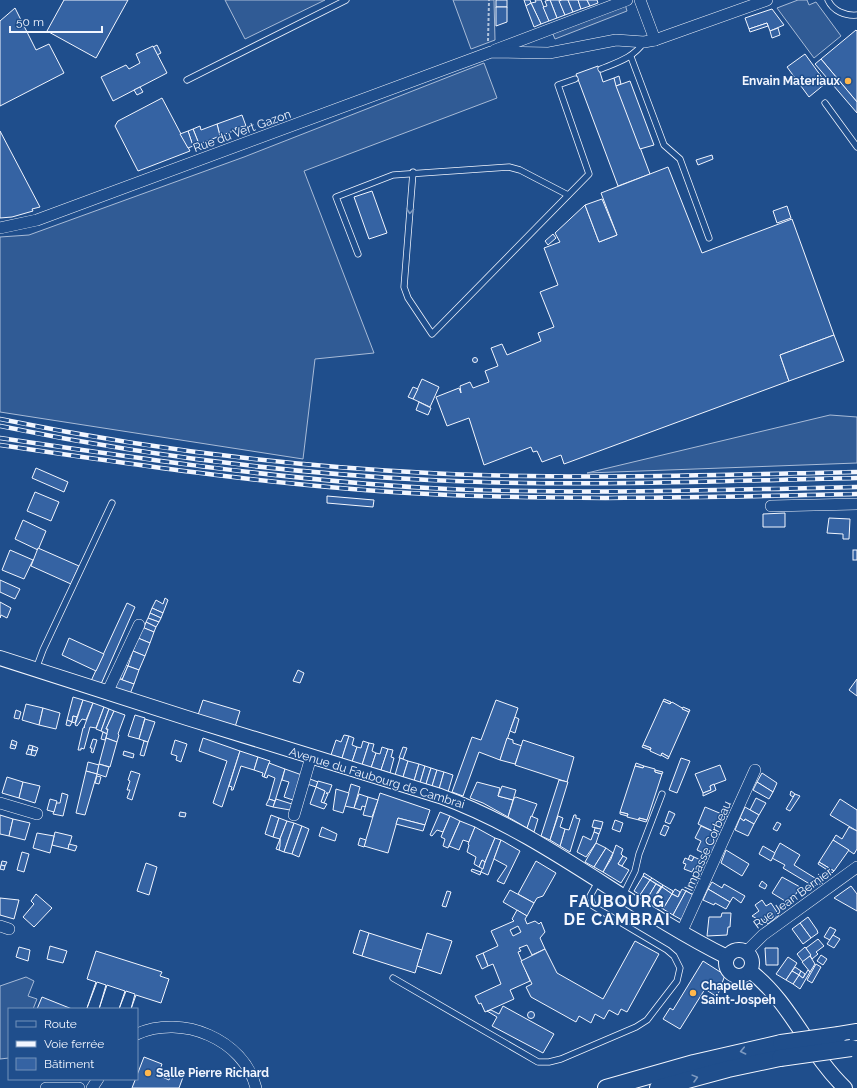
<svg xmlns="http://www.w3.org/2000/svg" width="857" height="1088" viewBox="0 0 857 1088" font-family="Raleway,sans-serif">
  <rect width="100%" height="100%" fill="#1f4e8c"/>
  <g fill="#305b95" stroke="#a8bbd7">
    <path d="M225 0H325L245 39Z"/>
    <path d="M453 0H494L495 40 471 49Z"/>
    <path d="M798 0H807L809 5 816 2 841 36 814 58 777 8Z"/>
    <path d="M625 4 627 11 555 39 552 32Z"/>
    <path d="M484 63 497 98 304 171 374 353 315 359 303 459 0 412V237L29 235 244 157Z"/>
    <path d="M830 415 857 417V463L587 473Z"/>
    <path d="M26 977 34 981 28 996 37 999 33 1009H9V1058L0 1059V986Z"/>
  </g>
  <g fill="#3563a3" stroke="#f2f6ff" fill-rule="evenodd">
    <path d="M64 0H128L96 58 47 31Z"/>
    <rect x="496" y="0" width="11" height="7"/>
    <path d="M524 0H530L531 3 526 6Z"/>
    <path d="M535 0H541L549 21 541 24 531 3 536 2Z"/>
    <path d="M550 0H559L565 15 557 18Z"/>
    <path d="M550 0 557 18 549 21 543 7 547 6 545 1Z"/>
    <path d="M562 0H568L573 12 565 15 559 1Z"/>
    <path d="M568 0H578L581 9 573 12Z"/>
    <path d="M578 0H587L590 6 581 9Z"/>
    <path d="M587 0H597L598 3 590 6Z"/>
    <path d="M531 3 541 24 534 27 526 6Z"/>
    <path d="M496 7H507V22L496 26Z"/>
    <path d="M15 8 36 50 49 44 64 73 0 106V21Z"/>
    <path d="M772 9 784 25 770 31 767 23 749 29 745 18Z"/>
    <path d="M767 23 768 26 750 32 749 29Z"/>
    <path d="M778 28 780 35 772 38 770 31Z"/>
    <path d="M856 30 857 31V102L821 59Z"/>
    <path d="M157 45 161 53 157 55 153 47Z"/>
    <path d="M153 46 167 73 113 101 101 77 126 65 129 69 140 63 136 54Z"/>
    <path d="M805 54 826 83 809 97 787 67Z"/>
    <path d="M821 59 857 102V113L815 64Z"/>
    <path d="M598 66 603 82 614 78 650 174 618 186 576 74Z"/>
    <path d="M619 76 621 84 616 86 614 78Z"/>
    <path d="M630 81 654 145 640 149 616 86Z"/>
    <path d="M140 87 143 92 137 95 134 90Z"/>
    <path d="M162 98 190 151 138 171 115 126 118 121Z"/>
    <path d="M242 115 246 126 235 128 236 130 220 136 217 124Z"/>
    <path d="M217 124 220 136 199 144 193 129 200 126 201 130Z"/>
    <path d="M193 129 199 144 193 146 188 131Z"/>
    <path d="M0 131 40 207 32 209 33 211 12 217 0 218Z"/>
    <path d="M188 131 193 146 188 148 180 134Z"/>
    <path d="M712 155 713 159 698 165 696 160Z"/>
    <path d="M668 167 702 253 792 219 834 335 780 355 789 381 564 464 561 455 542 462 537 451 533 452 531 447 484 465 469 418 447 426 436 397 459 388 461 393 460 386 470 382 473 388 489 382 485 371 498 366 491 348 502 344 507 355 541 341 538 333 554 327 540 292 558 285 544 248 560 242 555 233 585 205 599 242 617 235 601 193Z"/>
    <path d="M372 191 387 233 369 239 354 197Z"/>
    <path d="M602 199 617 235 599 242 585 205Z"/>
    <path d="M787 206 791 218 777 223 773 211Z"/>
    <path d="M553 234 556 238 548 245 545 241Z"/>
    <path d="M834 335 844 361 789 381 780 355Z"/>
    <circle cx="475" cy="360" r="2.5"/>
    <path d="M422 379 439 387 430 407 413 399Z"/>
    <path d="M413 387 418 389 413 399 408 397Z"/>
    <path d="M419 402 431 408 428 415 416 410Z"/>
    <path d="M36 468 68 482 64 492 32 478Z"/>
    <path d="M35 492 59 502 51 521 27 511Z"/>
    <path d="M327 496 374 500 373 507 327 503Z"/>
    <path d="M785 513V527H763V514Z"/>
    <path d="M829 518 850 519 849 539H843V534L827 533Z"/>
    <path d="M23 520 46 531 38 550 15 539Z"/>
    <path d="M38 548 79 566 71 584 31 566Z"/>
    <path d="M10 550 33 560 24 579 2 570Z"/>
    <rect x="853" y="550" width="4" height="10"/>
    <path d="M0 580 20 589 15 599 0 592Z"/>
    <path d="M165 598 168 600 163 613 152 608 156 600 163 604Z"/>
    <path d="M0 602 11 608 7 618 1 615 0 618Z"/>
    <path d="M127 603 135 607 101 684 91 681Z"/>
    <path d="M152 608 163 613 161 618 150 613Z"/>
    <path d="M150 613 161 618 159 622 148 618Z"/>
    <path d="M148 618 159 622 156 627 146 622Z"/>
    <path d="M146 622 156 627 154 632 144 628Z"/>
    <path d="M142 627 154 632 150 643 138 638Z"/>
    <path d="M69 638 104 654 96 671 62 655Z"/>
    <path d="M138 638 150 643 145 656 133 651Z"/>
    <path d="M133 651 145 656 139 670 128 666Z"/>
    <path d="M125 664 128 666 122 680 120 677Z"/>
    <path d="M128 666 139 670 134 684 122 680Z"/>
    <path d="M298 670 304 673 300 683 293 681Z"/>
    <path d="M117 678 134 684 130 694 113 688Z"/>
    <path d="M857 679V696L849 690Z"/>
    <path d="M73 697 83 700 77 717 73 716 72 722 67 720Z"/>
    <path d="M664 699 671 702 670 704 663 701Z"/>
    <path d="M83 700 93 703 86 720 82 719 77 726 75 725Z"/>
    <path d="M203 700 240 711 235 727 198 715Z"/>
    <path d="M496 700 518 708 500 760 479 752 463 796 452 792 472 737 481 740Z"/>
    <path d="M663 701 670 704 672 702 689 712 669 757 662 753 661 756 650 751 651 748 643 745Z"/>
    <path d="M93 703 104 707 96 728 90 727 84 749 81 748V750H78L83 728 85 727H84Z"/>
    <path d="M26 704 43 708 39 725 22 720Z"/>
    <path d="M104 707 109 709 101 731 96 729Z"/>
    <path d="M683 707 690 710 689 712 682 709Z"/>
    <path d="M43 708 60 713 56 729 39 725Z"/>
    <path d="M109 709 114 711 106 729H108L107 734 101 731Z"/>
    <path d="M16 710 21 712 19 719 14 718Z"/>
    <path d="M114 711 125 715 118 734 119 735 117 742 106 738 108 729H106Z"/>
    <path d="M135 715 145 718 139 739 128 736Z"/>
    <path d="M73 716 77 717 75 723 72 722Z"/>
    <path d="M515 717 519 719 515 733 510 731Z"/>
    <path d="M145 719 155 722 148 742 139 739Z"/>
    <path d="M67 720 72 722 70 726 66 725Z"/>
    <path d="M103 732 107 734 105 740 101 739Z"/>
    <path d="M344 735 349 736 342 758 331 755 336 740 341 742Z"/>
    <path d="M349 736 354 738 352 745 357 747 352 762 342 758Z"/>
    <path d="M106 738 117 742 110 767 99 764Z"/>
    <path d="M203 738 240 751 222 807 213 803 227 761 199 751Z"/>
    <path d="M507 738 513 740V743L522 746 515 764 500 760Z"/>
    <path d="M93 739 97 740 93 753 91 752 92 748H90Z"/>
    <path d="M12 740 17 742 16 746 11 744Z"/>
    <path d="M175 740 187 744 181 762 176 760 177 756 171 754Z"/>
    <path d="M523 740 574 757 567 782 515 765Z"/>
    <path d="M144 741 148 742 144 756 140 755Z"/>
    <path d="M363 741 369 743 362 765 352 762 357 747 361 748Z"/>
    <path d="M369 743 374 744 372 751 376 753 371 768 362 765Z"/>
    <path d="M11 744 16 746 15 749 10 748Z"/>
    <path d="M29 745 33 746 32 750 28 749Z"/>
    <path d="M643 745 651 748 650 750 642 747Z"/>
    <path d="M33 746 38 748 37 751 32 750Z"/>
    <path d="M382 747 388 749 381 770 371 768 376 753 380 754Z"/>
    <path d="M403 747 407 748 403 759 399 758Z"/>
    <path d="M28 749 32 750 31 755 26 754Z"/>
    <path d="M388 749 393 750 391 757 394 758 390 773 381 770Z"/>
    <path d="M32 750 37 751 35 756 31 755Z"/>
    <path d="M124 751 134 754 133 758 123 755Z"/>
    <path d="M240 751 258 757 254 770 241 766 233 790H231L232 787 229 786Z"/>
    <path d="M662 753 669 757 668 759 661 755Z"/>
    <path d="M258 757 270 761 264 777 262 776 263 773 254 770Z"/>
    <path d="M400 758 408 761 403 777 395 775Z"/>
    <path d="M681 758 690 761 677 793 669 790Z"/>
    <path d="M408 761 419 764 414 781 403 777Z"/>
    <path d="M88 762 99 765 97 774 86 771Z"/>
    <path d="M269 763 285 769 275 801 269 799 275 778 268 775 267 778 264 777Z"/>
    <path d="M636 763 644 766 643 768 635 766Z"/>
    <path d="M99 764 109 767 106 777 97 774Z"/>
    <path d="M419 764 425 766 420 783 414 781Z"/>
    <path d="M720 765 726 780 710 786 711 790 703 793 695 774Z"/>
    <path d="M425 766 431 768 426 784 420 783Z"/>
    <path d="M635 766 643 768 644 766 655 769V772L662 774 647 820 639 818V820L627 817 628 814 620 812Z"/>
    <path d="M431 768 437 770 432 786 426 784Z"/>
    <path d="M285 769 302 775 293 800 284 797 289 782 282 780Z"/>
    <path d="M437 770 444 772 439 789 432 786Z"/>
    <path d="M655 770 663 772 662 774 655 772Z"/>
    <path d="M86 771 97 774 85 815 76 813Z"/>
    <path d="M131 771 140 774 132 800 127 798 130 790H127L130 781 128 780Z"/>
    <path d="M444 772 453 775 448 792 439 789Z"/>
    <path d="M762 773 777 783 773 792 757 782Z"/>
    <path d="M97 776 101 777 99 784 95 783Z"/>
    <path d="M7 777 23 782 19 798 2 793Z"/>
    <path d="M310 779 318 782 316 787 307 784Z"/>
    <path d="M559 780 568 782 550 840 541 836Z"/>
    <path d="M318 781 332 785 329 793H326L328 794 324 803 321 802 325 791 316 787Z"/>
    <path d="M23 782 40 786 35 803 19 798Z"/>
    <path d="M477 782 500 788 498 796 513 800 508 817 483 803 470 798Z"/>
    <path d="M757 782 773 792 769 799 753 790Z"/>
    <path d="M351 784 360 787 354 808 345 806Z"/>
    <path d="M714 784 716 790 703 796V793L711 790 710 786Z"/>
    <path d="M502 786 516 790 513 800 498 796Z"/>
    <path d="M316 787 325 791 321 802 327 804 324 809 310 804Z"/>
    <path d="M336 789 349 793 343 813 333 810Z"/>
    <path d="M791 791 795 794 793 797 790 795Z"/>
    <path d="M62 793 68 795 63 816 53 814 56 803H60Z"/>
    <path d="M380 793 430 810 425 825 398 818 388 853 364 846Z"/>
    <path d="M359 794 368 797 366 807 362 806 361 810 354 808Z"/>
    <path d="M795 794 800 796 790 811 786 809Z"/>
    <path d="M368 797 378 800 372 817 363 815Z"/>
    <path d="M516 797 537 804 527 828 508 817 514 798Z"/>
    <path d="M756 798 766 803 759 815 750 810Z"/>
    <path d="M50 799 57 801 54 812 47 810Z"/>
    <path d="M269 799 275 801 273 807 266 805Z"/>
    <path d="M276 799 292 804 290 810 273 807Z"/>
    <path d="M840 799 857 810V831L830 815Z"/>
    <path d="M705 807 729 817 721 835 698 824Z"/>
    <path d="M745 807 759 815 754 824 745 819 744 821 740 818Z"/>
    <path d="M669 811 675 814 670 824 665 822Z"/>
    <path d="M180 812 186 813 185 817 179 816Z"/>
    <path d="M440 812 450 816 443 832 437 830 432 836 430 835Z"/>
    <path d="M620 812 628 814 627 816 620 814Z"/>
    <path d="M0 815 13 819 9 836 0 834Z"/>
    <path d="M271 815 279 818 273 837 265 834Z"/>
    <path d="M574 815H576V818L580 819 570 852 560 846 565 829 569 830Z"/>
    <path d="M450 816 460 821 448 848 443 846 445 839 441 837Z"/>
    <path d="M531 816 538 819 534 832 527 828Z"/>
    <path d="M558 816 563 818 560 827 565 829 560 846 550 840Z"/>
    <path d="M279 818 287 821 280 839 273 837Z"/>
    <path d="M398 818 425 825 423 831 396 824Z"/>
    <path d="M639 818 647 820 646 822 639 820Z"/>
    <path d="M740 818 744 821 745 819 754 824 748 836 735 830Z"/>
    <path d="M13 819 30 823 25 840 9 836Z"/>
    <path d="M594 820 603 822 601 829 592 827Z"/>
    <path d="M615 820 623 823 620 832 612 829Z"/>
    <path d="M287 821 294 823 284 852 279 850 280 839Z"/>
    <path d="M460 821 475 827 469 842 463 840 459 850 449 846Z"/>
    <path d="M777 822 781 824 777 831 773 829Z"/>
    <path d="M294 823 302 826 292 854 284 852Z"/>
    <path d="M664 825 669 827 665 836 660 834Z"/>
    <path d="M302 826 309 829 299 857 292 854Z"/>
    <path d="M701 826 721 835 712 857 697 850 701 841 695 838Z"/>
    <path d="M322 827 337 834 335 841 319 836Z"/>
    <path d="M475 827 495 838 485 862 482 860 479 867 474 864 476 857 467 852 469 845 468 844Z"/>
    <path d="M849 827 857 831V849L854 854 833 840 836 835 842 839Z"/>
    <path d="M595 828 601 829 599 834 594 832Z"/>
    <path d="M55 832 72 836 68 849 52 845Z"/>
    <path d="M594 832 599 834 596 843 586 857 577 852 583 836 591 840Z"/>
    <path d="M37 833 54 836 50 853 33 848Z"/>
    <path d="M360 838 366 840 364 847 358 845Z"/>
    <path d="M495 838 501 840 488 875 481 872Z"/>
    <path d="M280 839V846L279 850 276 849Z"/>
    <path d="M501 840 520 851 504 884 497 881 507 866 494 859Z"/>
    <path d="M833 840 849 850 834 871 819 862Z"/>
    <path d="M596 843 606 848 594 867 585 862Z"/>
    <path d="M780 843 800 855 794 865 823 883 813 886 783 868 785 865 772 858Z"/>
    <path d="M69 844 77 846 75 851 68 849Z"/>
    <path d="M616 845 623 849 621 854 623 856 618 864 629 870 621 883 603 872 611 859Z"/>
    <path d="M763 846 775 853 771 861 759 854Z"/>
    <path d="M606 848 613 853 603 872 594 867Z"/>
    <path d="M726 850 749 864 742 876 721 863Z"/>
    <path d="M22 852 29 854 24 872 17 870Z"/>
    <path d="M690 855 694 857 692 861 688 860Z"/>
    <path d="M623 856 627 858 622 866 618 864Z"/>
    <path d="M694 857 709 864 705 873 694 868 692 872 684 869 686 864 683 863 685 858 692 861Z"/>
    <path d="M482 860 485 862 483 869 479 867Z"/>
    <path d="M2 861 7 862 5 866 1 865Z"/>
    <path d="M536 861 556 873 543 896 537 898 534 903 518 894Z"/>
    <path d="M819 862 834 871 832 873 818 864Z"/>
    <path d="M146 863 157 867 149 895 137 891Z"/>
    <path d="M1 865 5 866 4 870 0 869Z"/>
    <path d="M472 869 481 872 480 875 471 871Z"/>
    <path d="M644 873 652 878 650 880 643 876Z"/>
    <path d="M643 876 650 880 640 895 634 891Z"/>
    <path d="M694 876 702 879 695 896 686 891Z"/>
    <path d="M782 877 800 887 790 904 772 893Z"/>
    <path d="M652 878 663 885 662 887 650 880Z"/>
    <path d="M650 880 656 884 647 899 640 895Z"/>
    <path d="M762 881 767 885 765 889 759 886Z"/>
    <path d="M712 882 722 888 724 884 745 896 741 903 733 897 730 902 708 889Z"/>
    <path d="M656 884 661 887 651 902 647 899Z"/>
    <path d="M663 885 673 891 672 894 662 887Z"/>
    <path d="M851 886 857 894V911L834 898Z"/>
    <path d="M661 887H662L652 902H651Z"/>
    <path d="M662 887 672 894 663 909 652 902Z"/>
    <path d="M675 889 680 892 678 897 672 894Z"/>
    <path d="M682 889 686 891 673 915 663 909 672 894 678 897Z"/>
    <path d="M708 889 730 902 726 909 715 903 714 905 703 900Z"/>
    <path d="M510 890 534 903 527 916 503 902Z"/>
    <path d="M447 891 451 892 446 907 442 906Z"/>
    <path d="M686 891 695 896 682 920 673 915Z"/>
    <path d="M36 894 52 908 34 927 23 917 34 904 31 901Z"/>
    <path d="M0 898 19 900 14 919 0 915Z"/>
    <path d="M762 900 766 906 771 903 779 915 768 924 764 919 761 921 752 916 759 911 755 905Z"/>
    <path d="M517 910 527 916 525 919 527 924 535 921 539 924 541 922 545 932 540 938 545 949 532 955 527 945 519 948 521 951 518 952 530 981 510 990 514 999 485 1012 481 1003 479 1004 475 996 501 984 493 964 488 966 483 953 498 946 491 931 514 921 512 919ZM518 926 521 932 513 936 510 930Z"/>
    <path d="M722 913H731L730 927H728L727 935 707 936 709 917H721Z"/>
    <path d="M808 917 817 930 818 933 811 938 800 923Z"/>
    <path d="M800 923 811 938 803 944 792 929Z"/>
    <path d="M830 927 836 930 830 940 824 937Z"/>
    <path d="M360 930 369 933 362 956 353 953Z"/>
    <path d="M369 933 422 950 415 973 362 956Z"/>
    <path d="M427 933 452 941 441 974 417 966Z"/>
    <path d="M833 935 840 939 834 948 827 944Z"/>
    <path d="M818 939 824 946 816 952 818 954 812 959 806 948Z"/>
    <path d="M635 941 659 954 627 1012 621 1009 618 1015 609 1010 604 1019 595 1014 591 1023 579 1016 576 1022 531 997 526 987 532 984 521 961 545 949 557 973 603 999Z"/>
    <path d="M50 946 67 951 63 963 47 959Z"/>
    <path d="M19 947 30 950 28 961 16 957Z"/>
    <path d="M805 947 811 955 803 962 797 954Z"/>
    <path d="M765 948H778V965H766Z"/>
    <path d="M96 951 162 972 160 976 169 979 161 1003 136 995 131 1009 135 994 126 991 119 1009 125 991 107 985 99 1009 106 985 97 982 87 1008 96 982 87 979Z"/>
    <path d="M483 953 488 966 482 969 476 956Z"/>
    <path d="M821 955 827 959 823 965 817 961Z"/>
    <path d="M810 956 815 964 810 972 802 962Z"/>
    <path d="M788 957 797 963 786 980 776 974Z"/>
    <path d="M703 961 725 975 717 997 705 989 680 1029 663 1019 670 1008 673 1010Z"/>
    <path d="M816 964 821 967 812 983 807 980Z"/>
    <path d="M795 967 801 971 799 975 792 971Z"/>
    <path d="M808 970 810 972 800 989 793 984 799 975 803 978Z"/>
    <path d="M792 971 799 975 793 984 786 980Z"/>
    <path d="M801 971 805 974 803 978 799 975Z"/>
    <path d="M42 997 72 1009H37Z"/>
    <path d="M503 1006 554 1034 543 1053 492 1026 497 1017 487 1011 491 1010 499 1014Z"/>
    <circle cx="531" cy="1015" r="3.5"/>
    <path d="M144 1057 162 1064 158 1075 169 1080 172 1072 183 1077 179 1088H132Z"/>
  </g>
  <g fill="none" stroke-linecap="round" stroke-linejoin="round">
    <g stroke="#f2f6ff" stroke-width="7">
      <g id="service">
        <path d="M828 0C833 11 845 16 857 15"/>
        <path d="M631 57 664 145 680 159 709 238"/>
        <path d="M601 69C618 62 633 58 644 42"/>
        <path d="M187 80 346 0"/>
        <path d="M825 103 857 147"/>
        <path d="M413 172 404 287 408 298 432 334 589 174 558 85 575 79"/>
        <path d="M358 254 336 197 393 175 509 167 520 170 568 195"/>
        <path d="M36 669 43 650 112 503"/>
        <path d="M623 895 635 871 639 854 662 794"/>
        <path d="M393 978 538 1062H549L561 1059 636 1027 647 1020 677 981 680 968 674 956 667 950 593 906 590 896 599 880"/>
      </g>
    </g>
    <g stroke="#f2f6ff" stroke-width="12">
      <g id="minor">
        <path d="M640 0 655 40"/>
        <path d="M495 50 627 0"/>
        <path d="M0 228 37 220 491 52 549 53 616 40 644 42 655 40 767 0"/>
        <path d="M771 506 857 504"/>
        <path d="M107 693 139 625"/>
        <path d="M0 803 37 814"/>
        <path d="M294 815 311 757"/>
        <path d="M0 926 9 929"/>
        <path d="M682 931 755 770"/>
        <path d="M746 952 763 935 857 867"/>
        <path d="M137 1034C182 1014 244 1039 256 1088"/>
        <path d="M46 1088H79"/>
        <path d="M92 1088 98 1079"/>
      </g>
    </g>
    <g stroke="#f2f6ff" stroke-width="16">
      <g id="tertiary">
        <path d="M0 658 187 718 440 796C545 834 628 908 727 957"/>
        <circle cx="739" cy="963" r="13"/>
        <path d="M750 971C791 1002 808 1053 845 1088"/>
      </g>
    </g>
    <g stroke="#f2f6ff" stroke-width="18">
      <g id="secondary">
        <path d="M839 1035 857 1032"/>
        <path d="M606 1088 694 1063 781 1043"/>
        <path d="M658 1088 728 1069 780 1058"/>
      </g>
    </g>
    <path stroke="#b3c4dc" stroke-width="2" stroke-dasharray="3 2" stroke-linecap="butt" d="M488 41 489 0"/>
    <use href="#service" stroke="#1f4e8c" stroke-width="5.5"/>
    <use href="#minor" stroke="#1f4e8c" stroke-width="11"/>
    <use href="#tertiary" stroke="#1f4e8c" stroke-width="14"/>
    <use href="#secondary" stroke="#1f4e8c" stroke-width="16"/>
    <g stroke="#f2f6ff" stroke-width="4.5">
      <g id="rail">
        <path d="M0 419C141 448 285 466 429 473 571 480 714 475 857 472"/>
        <path d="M0 426C140 455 286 473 429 480 571 487 714 481 857 478"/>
        <path d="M0 438C142 459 286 480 429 488 572 495 714 490 857 487"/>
        <path d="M0 445C142 466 286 487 429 494 572 501 714 497 857 494"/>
      </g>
    </g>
    <use href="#rail" stroke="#1f4e8c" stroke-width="3" stroke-dasharray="9" stroke-linecap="butt"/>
    <g stroke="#f2f6ff" stroke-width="18" stroke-linecap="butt">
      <g id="secondary-bridge">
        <path d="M781 1043 839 1035"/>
        <path d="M780 1058 851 1048"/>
      </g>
    </g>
    <use href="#secondary-bridge" stroke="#1f4e8c" stroke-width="16"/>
  </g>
  <defs><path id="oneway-chevron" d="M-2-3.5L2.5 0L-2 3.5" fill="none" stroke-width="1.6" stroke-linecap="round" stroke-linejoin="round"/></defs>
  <g stroke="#7e9ac0">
    <use href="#oneway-chevron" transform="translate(410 211) rotate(95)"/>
    <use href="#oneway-chevron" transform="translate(743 1051) rotate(168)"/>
    <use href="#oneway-chevron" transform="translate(695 1078) rotate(-15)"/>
  </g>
  <g fill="#ffb74d" stroke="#1f4e8c" stroke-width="1.5">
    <circle cx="848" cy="81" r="4"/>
    <circle cx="693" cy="993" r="4"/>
    <circle cx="148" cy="1073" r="4"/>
  </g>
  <g text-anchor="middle" stroke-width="3" stroke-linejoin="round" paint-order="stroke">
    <g font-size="12" font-weight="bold" fill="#f2f6ff" stroke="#1f4e8c" text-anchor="start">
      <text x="840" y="85" text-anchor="end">Envain Materiaux</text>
      <text x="701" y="990">Chapelle<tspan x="701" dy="14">Saint-Jospeh</tspan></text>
      <text x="156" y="1077">Salle Pierre Richard</text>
    </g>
    <g font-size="12" fill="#f2f6ff" stroke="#1f4e8c">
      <text transform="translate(242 131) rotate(-20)" y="4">Rue du Vert Gazon</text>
      <text transform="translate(377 778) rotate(17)" y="4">Avenue du Faubourg de Cambrai</text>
      <text transform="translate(708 846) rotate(-66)" y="4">Impasse Corbeau</text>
      <text transform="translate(793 898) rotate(-36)" y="4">Rue Jean Bernier</text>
    </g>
    <g font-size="16" font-weight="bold" letter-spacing="1" fill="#f2f6ff" stroke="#1f4e8c">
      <text x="617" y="907">FAUBOURG<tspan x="617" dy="18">DE CAMBRAI</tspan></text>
    </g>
  </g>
  <rect x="8" y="1008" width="130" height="72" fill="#1f4e8c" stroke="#7391ba"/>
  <rect x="16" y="1021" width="20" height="6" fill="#1f4e8c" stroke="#7391ba"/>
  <text x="44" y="1028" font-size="12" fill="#f2f6ff">Route</text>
  <rect x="16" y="1041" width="20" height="6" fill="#f2f6ff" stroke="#7391ba"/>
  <text x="44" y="1048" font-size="12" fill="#f2f6ff">Voie ferrée</text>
  <rect x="16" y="1058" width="20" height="12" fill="#3563a3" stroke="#7391ba"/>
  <text x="44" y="1068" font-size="12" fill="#f2f6ff">Bâtiment</text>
  <path d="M10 26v6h92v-6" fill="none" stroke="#f2f6ff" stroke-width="2"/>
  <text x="16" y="26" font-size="12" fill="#f2f6ff" stroke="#1f4e8c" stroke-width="3" paint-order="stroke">50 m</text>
</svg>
